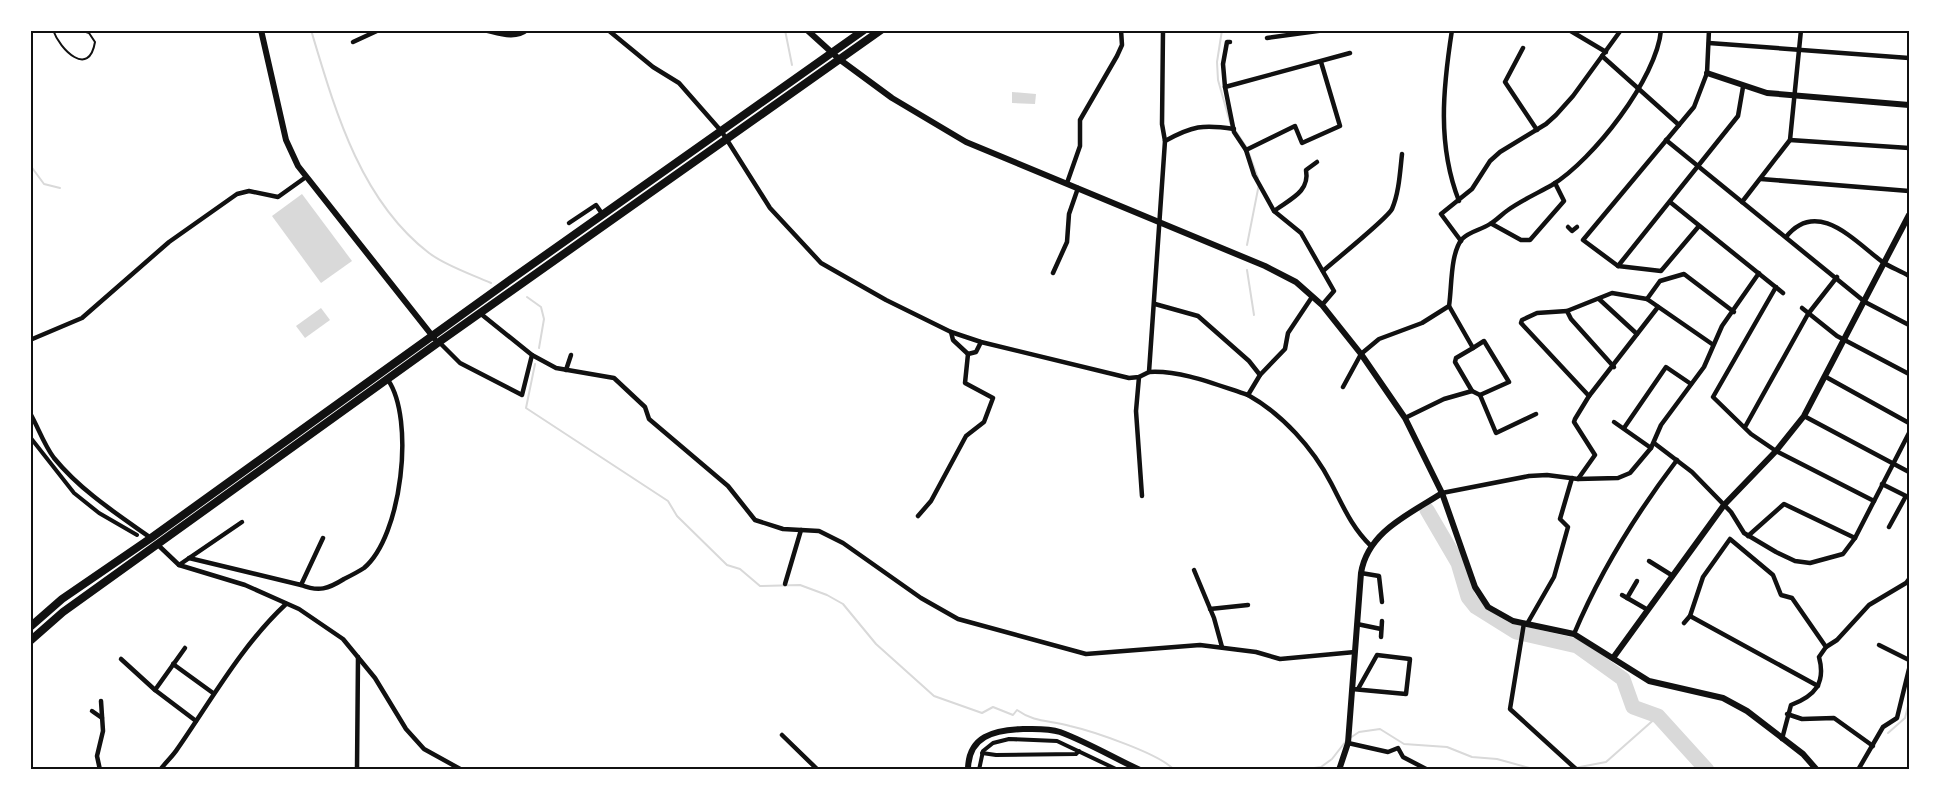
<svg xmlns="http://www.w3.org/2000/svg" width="1939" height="800" viewBox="0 0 1939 800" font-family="Commissioner,sans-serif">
  <rect width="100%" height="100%" fill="#fff"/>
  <g fill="#d9d9d9">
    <path d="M1012 92 1036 94 1035 104 1012 103Z"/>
    <path d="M302 194 352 261 321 283 272 216Z"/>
    <path d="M321 308 330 320 305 338 296 326Z"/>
  </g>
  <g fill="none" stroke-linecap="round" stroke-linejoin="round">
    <g stroke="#d9d9d9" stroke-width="2">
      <path d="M311 30C335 110 360 200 429 253 446 266 471 274 491 283"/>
      <path d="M785 30 792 65"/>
      <path d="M1222 30 1217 62 1218 80 1231 126"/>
      <path d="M1235 130 1247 148 1258 178"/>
      <path d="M30 165 44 184 60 188"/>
      <path d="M1247 245 1259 184"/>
      <path d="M1247 270 1254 315"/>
      <path d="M527 297 541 307 544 319 539 348"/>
      <path d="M535 364 526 408 668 501 677 516 727 565 740 569 760 586 800 585 827 595 843 604 876 644 934 696 982 713 993 707 1013 715 1017 710C1035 723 1050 720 1070 726 1092 731 1161 754 1174 770"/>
      <path d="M1888 733 1905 718 1909 702"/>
      <path d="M1350 738 1359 732 1380 729 1404 744 1447 747 1472 757 1497 759 1537 770"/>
      <path d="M1300 770 1321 767 1332 759 1346 741"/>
      <path d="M1564 770 1606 762 1658 716"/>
    </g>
    <path stroke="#d9d9d9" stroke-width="15" d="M1427 510 1458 563 1468 597 1476 607 1516 632 1577 646 1623 679 1633 707 1658 716 1707 770"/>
    <path stroke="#111" stroke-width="2" d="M53 30C60 50 89 78 95 42L89 33 80 30"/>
    <g stroke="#111" stroke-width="4">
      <path d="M30 437 74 493 99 513 137 535"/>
      <path d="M982 753 996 755 1076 754 1079 751"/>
      <path d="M979 770 983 751 993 743 1009 739 1057 741 1118 770"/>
    </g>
    <g stroke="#111" stroke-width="4.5">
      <path d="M484 30C498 33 515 40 527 30"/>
      <path d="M608 30 653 67 679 83 722 132 770 208 821 263 886 300 951 332 981 342 1129 378 1139 377 1149 372 1165 141 1162 124 1163 30"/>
      <path d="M1452 30C1443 88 1437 145 1459 201"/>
      <path d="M1569 30 1606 52"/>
      <path d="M1267 38 1325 30"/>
      <path d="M353 42 379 30"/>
      <path d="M1230 42H1227L1223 64 1225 87 1234 132 1246 150 1254 175 1274 211 1301 233 1334 291 1322 305"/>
      <path d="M1709 43 1909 58"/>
      <path d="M1523 48 1505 82 1537 130"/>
      <path d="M1602 56 1679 125"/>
      <path d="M1225 87 1350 53"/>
      <path d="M1666 140 1865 302 1909 325"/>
      <path d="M1790 140 1909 148"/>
      <path d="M1165 141C1192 126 1203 124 1234 129"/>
      <path d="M1246 150 1295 126 1302 143 1340 126 1321 62"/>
      <path d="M1761 179 1909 191"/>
      <path d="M1067 183 1080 146V120L1117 56 1122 45 1121 30"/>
      <path d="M1670 202 1783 293"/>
      <path d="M1742 202 1790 140 1801 30"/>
      <path d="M1274 211C1290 199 1310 192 1306 170L1317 162"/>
      <path d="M569 223 596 205 603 215"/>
      <path d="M1492 224 1521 240H1530L1564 201 1555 183"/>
      <path d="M1699 226 1661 271 1618 266 1583 240 1694 107 1707 73 1709 30"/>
      <path d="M1568 227 1572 231 1577 227"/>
      <path d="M1786 237C1818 197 1856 243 1884 263 1892 268 1901 271 1909 276"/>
      <path d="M1461 241 1441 214 1472 189 1490 161 1500 152 1546 124 1556 115 1573 96 1621 30"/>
      <path d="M1618 266 1738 116 1743 87"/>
      <path d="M1323 271C1334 261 1388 218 1392 209 1399 193 1400 172 1402 154"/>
      <path d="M1053 273 1067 242 1069 214 1078 188"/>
      <path d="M1776 287 1713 397 1751 434 1776 451 1874 501"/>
      <path d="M1599 299 1637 334"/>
      <path d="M1647 299 1660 281 1684 274 1734 312"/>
      <path d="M1449 306 1473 348 1484 341 1509 382 1480 395 1496 433 1536 414"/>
      <path d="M1802 308 1837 336 1909 374"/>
      <path d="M1567 311 1537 313 1522 320 1521 323 1589 396"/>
      <path d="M951 332 953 340 968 354"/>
      <path d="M30 340 82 318 169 242 237 194 249 191 278 197 306 177"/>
      <path d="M439 342 460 363 522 395 532 355 481 314"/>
      <path d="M532 355 556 368 614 378 645 407 649 419 728 486 755 520 783 529 819 531 843 543 921 598 958 619 1086 654 1200 645 1256 652 1280 659 1355 652"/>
      <path d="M1614 367 1571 319 1567 311 1612 293 1647 299 1712 344"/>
      <path d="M566 370 571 355"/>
      <path d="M1149 372C1182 370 1217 385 1248 395L1260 375 1249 361 1198 316 1155 304"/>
      <path d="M1260 375 1285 349 1288 333 1312 297"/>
      <path d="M1139 377 1136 411 1142 496"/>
      <path d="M1826 377 1909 423"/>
      <path d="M1343 387 1361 354 1379 339 1422 323 1449 306C1452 287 1450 254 1462 239 1470 231 1481 230 1490 224 1497 220 1502 214 1508 210 1522 200 1538 193 1552 185 1593 160 1657 78 1661 30"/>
      <path d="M1472 391 1455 362 1456 358 1473 348"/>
      <path d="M1248 395C1282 414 1313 448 1331 483 1343 506 1352 528 1371 546"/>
      <path d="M30 413C38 427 44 445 54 458 81 491 117 514 151 538"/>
      <path d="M1804 416 1909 472"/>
      <path d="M1405 418 1444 399 1472 391 1480 395"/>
      <path d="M1614 422 1651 448"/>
      <path d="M1745 427 1808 314 1837 277"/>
      <path d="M1624 428 1666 367 1691 384"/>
      <path d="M1654 443 1692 472 1731 512 1744 533 1776 552 1795 561 1810 563 1843 554 1855 538 1909 433"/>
      <path d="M1578 479 1618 478 1630 473 1651 448 1661 425 1704 367 1722 326 1759 273"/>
      <path d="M1882 484 1906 496 1889 527"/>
      <path d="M1442 493 1529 476 1547 475 1578 479 1595 455 1574 422 1575 419 1589 396 1658 307"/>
      <path d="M918 516 931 501 966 436 984 422 993 398 965 383 968 354 976 352 981 342"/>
      <path d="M1748 536 1784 504 1855 538"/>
      <path d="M157 544 179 565 245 585 299 609 343 639 375 678 406 729 424 749 462 770"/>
      <path d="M189 558 301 585 323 538"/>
      <path d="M1649 561 1673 576"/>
      <path d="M179 565 242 522"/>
      <path d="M1194 570 1214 618 1222 647"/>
      <path d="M1361 573 1379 576 1382 602"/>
      <path d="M785 584 801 530"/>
      <path d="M301 585C319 592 328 589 344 579 350 576 358 572 364 568 402 536 415 419 388 380"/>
      <path d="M1622 595 1648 610"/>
      <path d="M1627 598 1637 581"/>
      <path d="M1210 609 1248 605"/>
      <path d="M1690 616 1818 686"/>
      <path d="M1524 623 1510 709 1577 770"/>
      <path d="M1684 623 1690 616 1703 577 1730 539 1773 575 1781 595 1792 598 1826 647 1819 657C1826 683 1815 696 1791 705L1782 739"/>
      <path d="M1357 624 1381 629"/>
      <path d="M1527 624 1554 577 1568 527 1560 519 1572 478"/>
      <path d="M1574 634C1600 572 1636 514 1677 460"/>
      <path d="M1381 637 1382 621"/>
      <path d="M1879 645 1909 660"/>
      <path d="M1826 647 1837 640 1869 605 1906 583 1909 579"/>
      <path d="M121 659 155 690 196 721"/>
      <path d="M173 664 213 693"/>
      <path d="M1352 689 1406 694 1410 659 1377 655 1358 689"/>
      <path d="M155 690 185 648"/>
      <path d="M92 711 102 718"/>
      <path d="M1787 714 1802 719 1834 718 1873 746"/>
      <path d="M782 735 818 770"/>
      <path d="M1348 743 1388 752 1398 748 1403 757 1428 770"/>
      <path d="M100 770 97 756 103 731 101 701"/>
      <path d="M160 770C166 762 173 756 178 748 212 699 242 645 286 604"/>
      <path d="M357 770 358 657"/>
      <path d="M1858 770 1883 727 1897 718 1909 669"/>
    </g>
    <g stroke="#111" stroke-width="6">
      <path d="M261 30 286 140 298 166 434 338"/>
      <path d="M807 30 839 59 892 98 966 142 1265 266 1296 282 1322 305 1361 354 1405 418 1442 493 1475 587 1488 607 1513 621 1574 634 1649 681 1723 698 1747 711 1803 754 1817 770"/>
      <path d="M1707 73 1767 93 1909 105"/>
      <path d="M1613 658 1724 505 1776 451 1804 416 1909 215"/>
      <path d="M968 770C968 736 994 730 1023 729 1035 729 1048 728 1060 732 1087 742 1114 758 1140 770"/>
      <path d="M1339 770 1348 743 1361 573C1368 531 1410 514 1442 493"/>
    </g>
    <g stroke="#111" stroke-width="8">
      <path d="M30 627 62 599 151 538 510 280 864 30"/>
      <path d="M30 641 63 612 439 342 881 30"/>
    </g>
  </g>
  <rect width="1939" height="800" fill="none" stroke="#ffffff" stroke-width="63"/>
  <rect x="32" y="32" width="1876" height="736" fill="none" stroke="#111" stroke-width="2"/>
</svg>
